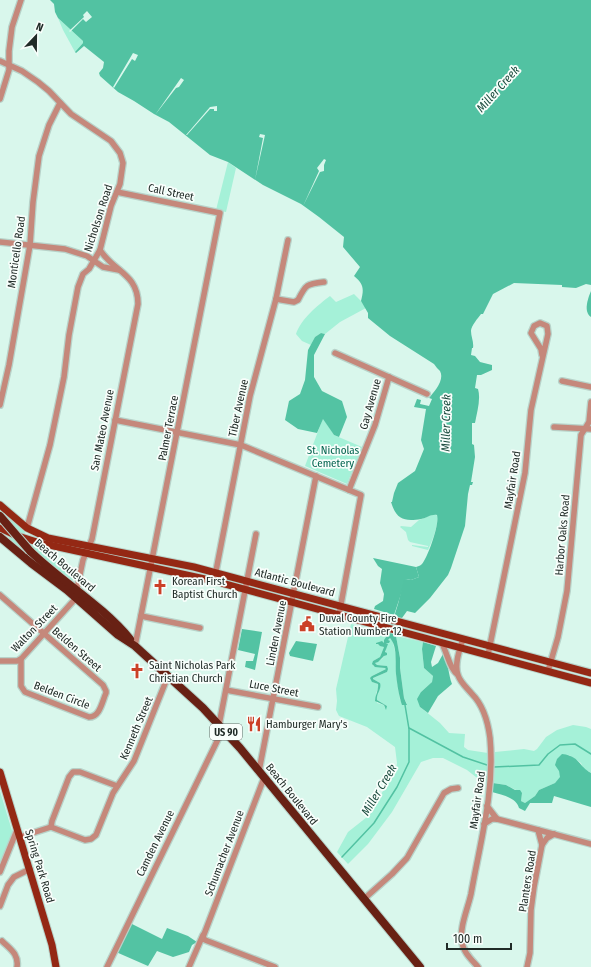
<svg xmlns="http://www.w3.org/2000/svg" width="591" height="967" viewBox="0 0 591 967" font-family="'Fira Sans Condensed',sans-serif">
  <rect width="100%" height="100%" fill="#d9f7ec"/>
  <g fill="#a5f1d8">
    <path d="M58 18 83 41V43L75 52 63 30Z"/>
    <path d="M228 162 236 168 226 212 216 210Z"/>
    <path d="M354 294 361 301 366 308 340 322 325 334 321 333 315 337 311 345 302 341 296 334C301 319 318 305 330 296L336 302Z"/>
    <path d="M323 418 334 435 362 447 347 484 305 466Z"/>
    <path d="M0 510 25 532 24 535 0 525Z"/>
    <path d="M434 514 438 516C437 529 433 539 428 550L412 546V545L428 547V546L410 542 408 540 406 532 400 527 401 526 411 527 419 520Z"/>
    <path d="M9 537 14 538 44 568 15 546 8 539Z"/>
    <path d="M26 541 50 549 49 554 72 577 74 580H72L43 559 44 558Z"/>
    <path d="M351 624 384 632V634L386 635 389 634 384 643 378 644 384 647 380 657 373 661V666L386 668V669L372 676V682L378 684 379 687 376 693 377 703 384 705 385 708 387 706 377 700C376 694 380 689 380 683L373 679V678L387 672 386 666 377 665 375 663 382 659 385 655C386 649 386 644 389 638L392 639 397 659 396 673 400 700 407 704 404 698 400 668V658L396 636 423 642 422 649 424 668 433 676 432 682 421 692 420 707 440 723 449 733 465 734 464 747 468 750 488 753 489 764V782L481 781 467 770 443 758H433L421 762 392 812 368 844 348 864 337 852 348 832 367 817 396 770 397 763 395 747 367 727 339 716 336 710 337 701 336 689Z"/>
    <path d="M573 725 586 727 591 729V773L583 768 581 763 569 755 559 771 561 777 555 783 539 790 535 796 525 803 521 801 522 793 506 785 494 783 495 752 524 749 534 751 537 749 546 737 557 730Z"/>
    <path d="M0 791 13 834 0 865Z"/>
  </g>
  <g fill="#53c3a3">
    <path d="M321 333 325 334 314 355V377L322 391 342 401 347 417 339 437 334 435 323 419 317 433 298 429 285 420 289 401 300 394 305 380 308 350 315 337Z"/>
    <path d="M373 558 416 567 419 577 411 580 406 579 394 615 374 609 375 606 383 601 384 594 380 583 382 569 378 566Z"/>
    <path d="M242 629 262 632 255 670 245 667 246 661H253L255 654 238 650Z"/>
    <path d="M296 641 317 644 313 661 290 656 289 653Z"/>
    <path d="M423 642 436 646 431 662 432 667 438 663 443 654C449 663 448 674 452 684L438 696 428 713 420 707 417 699 421 692 432 682 433 676 424 668 422 649Z"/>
    <path d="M562 754C580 756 578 766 591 773V807L554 796 552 803H530L525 811 519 808C516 797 502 795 492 792L493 783 506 785 515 790H520L522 793 521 801 525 803 535 796 539 790 555 783 560 777 559 771 555 765 557 759Z"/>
    <path d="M130 923 162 939 167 928 188 936 197 942 192 945 189 952 173 957 157 951 148 966 116 952Z"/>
  </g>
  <g fill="#52c2a2">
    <path d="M50 0H591V285L586 284 576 288 562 287V285L514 283 493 294 483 314H481C478 318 471 326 471 331 471 337 474 342 473 348H472L471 355 475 356 480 362 492 365V370L481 375H477L475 388 478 389C481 399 477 412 475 423H472V444L474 445 475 457 471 482H473L472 485H470L468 494 465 526 451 568 448 575 430 598 415 613 407 611 402 618 398 626 396 636 400 658V668L404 698 407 705H402C399 697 397 683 396 674 395 663 398 647 390 638L388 640 390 641 389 643H386L388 644 385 652 387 653V655L384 656 378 662 375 663 377 665 387 666 388 669 387 672 373 678V679L380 683C382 689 376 694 377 700L387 706 386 710 384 705 375 701C375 695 379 690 378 684L372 682 370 678 372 676 386 669 385 668 375 667 372 664 373 661 380 657 384 647 380 646 378 644H376V643L382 641 384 643V640L389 633 398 604 404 580 406 579 411 580 419 577 416 567C418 566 420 566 422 564 428 557 440 523 437 515 431 514 427 518 421 519 404 522 396 519 391 502H392L394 493 398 483 415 471 424 449 421 440 426 409 414 407 417 399 421 400 420 404 429 406 432 399 429 398C434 392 445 380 440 371 438 369 436 367 434 364L390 336 368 318V313L361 301C364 289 364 284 354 276L360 267 343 247 344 237 319 217 301 204 263 185 228 162 210 155 169 122 154 114 134 101 118 92 100 76 99 73 103 68 104 62 84 46 76 53 75 52 83 43V41L58 18 55 12 54 4Z"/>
    <path d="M591 291V317C583 312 588 298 591 291Z"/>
  </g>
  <g fill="#d9f7ec">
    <path d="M87 11 92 17 86 22 83 19 70 32 69 31 84 17 83 15Z"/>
    <path d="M133 53 138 55 135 61 132 59 114 88 113 87Z"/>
    <path d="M181 78 184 80 179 87 176 88 155 115Z"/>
    <path d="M217 106V111H214V109H210L187 135H186L210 107Z"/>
    <path d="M260 134 265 135 255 180 263 138 259 137Z"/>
    <path d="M324 159 326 160 324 165V171L320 172 303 206 319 171 317 168Z"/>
  </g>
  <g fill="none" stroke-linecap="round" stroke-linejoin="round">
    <g stroke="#52c2a2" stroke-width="1.5">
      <path d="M409 728 463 757 490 766"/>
      <path d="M494 767 539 765 548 754 560 745 575 744 591 754"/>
      <path d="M342 857 374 823 397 787 409 762V729L405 705"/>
    </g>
    <g stroke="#b8d2c9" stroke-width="8">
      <g id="minor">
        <path d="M0 61 22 71 38 82 49 91 71 114 111 141 120 153 123 163 120 184 111 206 100 250 89 269 83 274 78 287 69 335 64 377 50 445 27 528"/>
        <path d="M0 99 9 70V51L12 27 21 0"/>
        <path d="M117 192 220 213 135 646"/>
        <path d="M0 242 65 249 87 256 103 267 119 270"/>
        <path d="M276 299 294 302 298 300C306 284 307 284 324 282"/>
        <path d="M335 353 427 394"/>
        <path d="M562 381 591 387"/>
        <path d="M0 405 9 365 30 245 33 202 39 156 49 125 60 103"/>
        <path d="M115 420 241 445 361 495 339 615"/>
        <path d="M554 427 591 429"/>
        <path d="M349 490 375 425 389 377"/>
        <path d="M215 576 250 396 276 299 288 240"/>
        <path d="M77 589 83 560 92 539 138 304C138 274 114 272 100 250"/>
        <path d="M0 595 103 685 106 691V693C102 702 100 717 89 717L25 692 21 686V659"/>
        <path d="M141 616 200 628"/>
        <path d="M463 639C460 649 454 664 458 675 460 682 467 688 472 694 484 706 488 722 490 738 495 791 480 843 471 894 468 908 459 928 462 942 463 952 472 960 478 967"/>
        <path d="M441 642C447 651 449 668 457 674"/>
        <path d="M488 655 525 473 531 410 548 334 547 326 540 323 534 326 531 333 541 349 542 355"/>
        <path d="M0 661H17L21 659 76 598"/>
        <path d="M548 671 558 637 567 591 581 435 589 422 591 402"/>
        <path d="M226 690 318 707"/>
        <path d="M219 725 256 534"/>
        <path d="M259 771 316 476"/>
        <path d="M264 778 203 937 205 940 275 967"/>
        <path d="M487 806 497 819"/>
        <path d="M484 824 492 819H497L591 844"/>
        <path d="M51 827 85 840 91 839 96 835 113 793 134 761 168 676"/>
        <path d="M51 827 52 821 69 777 73 772H80L117 786"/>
        <path d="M20 837 51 827"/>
        <path d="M542 845 547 838 554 834"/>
        <path d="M0 872 17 830"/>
        <path d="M364 899 392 874 407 858 444 793 451 789 458 788"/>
        <path d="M0 906 8 885 14 877 30 869"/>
        <path d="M2 941C10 949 19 954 17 967"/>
        <path d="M107 967 223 729"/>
        <path d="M189 967 203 935"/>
        <path d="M527 967 530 953 531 910 534 887 542 845 538 830"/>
      </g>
    </g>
    <g stroke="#b8d2c9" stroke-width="9">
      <g id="major">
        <path d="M0 505 27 528 48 538 194 567 591 673"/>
        <path d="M0 528 15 535 40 543 214 581 591 683"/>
        <path d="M0 772 52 945 56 967"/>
      </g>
    </g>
    <g stroke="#b8d2c9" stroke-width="10">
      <g id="highway">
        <path d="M0 537 31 563 67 590 118 635 135 646 203 708 240 748 420 967"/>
        <path d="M30 551C62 582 102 605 130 639"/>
      </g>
    </g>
    <use href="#minor" stroke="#c5887b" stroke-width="5.5"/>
    <use href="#major" stroke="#942814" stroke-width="7"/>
    <use href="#highway" stroke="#682114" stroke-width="8"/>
    <g stroke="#b8d2c9" stroke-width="10" stroke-linecap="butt">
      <path id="highway-bridge" d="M0 516 30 551"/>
    </g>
    <use href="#highway-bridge" stroke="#682114" stroke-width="8"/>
  </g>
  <defs>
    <g id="church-bare" transform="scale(1.2)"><path d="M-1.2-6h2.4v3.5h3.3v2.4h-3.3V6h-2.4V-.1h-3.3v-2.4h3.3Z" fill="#cb4027" stroke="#f8fefb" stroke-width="2.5" paint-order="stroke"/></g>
    <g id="civic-bare" transform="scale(1.2)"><path d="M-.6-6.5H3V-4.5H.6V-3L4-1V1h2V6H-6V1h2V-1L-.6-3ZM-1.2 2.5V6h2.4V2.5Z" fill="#cb4027" stroke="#f8fefb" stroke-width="2.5" paint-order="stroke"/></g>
    <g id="restaurant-bare" transform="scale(1.2)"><path d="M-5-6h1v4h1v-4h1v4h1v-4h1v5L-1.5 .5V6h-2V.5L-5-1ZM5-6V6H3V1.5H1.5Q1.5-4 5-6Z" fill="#cb4027" stroke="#f8fefb" stroke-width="2.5" paint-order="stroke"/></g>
  </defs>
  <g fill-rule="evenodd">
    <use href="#church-bare" x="160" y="587"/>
    <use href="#civic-bare" x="307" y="624"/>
    <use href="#church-bare" x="137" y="671"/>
    <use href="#restaurant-bare" x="254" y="724"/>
  </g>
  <g text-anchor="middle" stroke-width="3.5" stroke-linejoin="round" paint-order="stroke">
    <rect fill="#f8fefb" stroke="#616a67" stroke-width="1" x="210" y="724" width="32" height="16" rx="3"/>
    <g font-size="10" font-weight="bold" fill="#202b27">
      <text x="226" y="736">US 90</text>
    </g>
    <g font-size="11" fill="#202b27" stroke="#f8fefb">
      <text transform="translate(171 192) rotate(12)" y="4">Call Street</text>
      <text transform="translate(98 218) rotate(-72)" y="4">Nicholson Road</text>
      <text transform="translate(16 252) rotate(-82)" y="4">Monticello Road</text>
      <text transform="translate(370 404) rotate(-74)" y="4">Gay Avenue</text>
      <text transform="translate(238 408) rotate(-78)" y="4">Tiber Avenue</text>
      <text transform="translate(168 428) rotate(-79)" y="4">Palmer Terrace</text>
      <text transform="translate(102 430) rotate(-79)" y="4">San Mateo Avenue</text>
      <text transform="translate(512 480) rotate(-81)" y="4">Mayfair Road</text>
      <text transform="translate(562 535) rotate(-85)" y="4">Harbor Oaks Road</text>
      <text transform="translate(65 565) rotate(40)" y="4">Beach Boulevard</text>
      <text transform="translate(295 582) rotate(15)" y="4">Atlantic Boulevard</text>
      <text transform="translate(34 628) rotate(-46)" y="4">Walton Street</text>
      <text transform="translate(276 633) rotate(-79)" y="4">Linden Avenue</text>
      <text transform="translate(77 649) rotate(41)" y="4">Belden Street</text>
      <text transform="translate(274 688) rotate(11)" y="4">Luce Street</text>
      <text transform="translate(62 695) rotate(21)" y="4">Belden Circle</text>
      <text transform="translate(136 728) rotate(-67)" y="4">Kenneth Street</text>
      <text transform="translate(292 794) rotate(51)" y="4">Beach Boulevard</text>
      <text transform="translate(477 800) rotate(-82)" y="4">Mayfair Road</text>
      <text transform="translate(155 843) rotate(-64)" y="4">Camden Avenue</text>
      <text transform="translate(224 853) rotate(-69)" y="4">Schumacher Avenue</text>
      <text transform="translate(40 866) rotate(73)" y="4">Spring Park Road</text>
      <text transform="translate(527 881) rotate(-81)" y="4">Planters Road</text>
    </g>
    <g font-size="11" fill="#02634e" stroke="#f8fefb">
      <text x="333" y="454">St. Nicholas<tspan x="333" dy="13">Cemetery</tspan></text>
    </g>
    <g font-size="11" fill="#202b27" stroke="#f8fefb" text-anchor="start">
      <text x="172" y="585">Korean First<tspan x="172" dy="13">Baptist Church</tspan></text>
      <text x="319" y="622">Duval County Fire<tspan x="319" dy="13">Station Number 12</tspan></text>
      <text x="149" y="669">Saint Nicholas Park<tspan x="149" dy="13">Christian Church</tspan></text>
      <text x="266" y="728">Hamburger Mary's</text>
    </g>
    <g font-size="12" font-style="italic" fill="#1a4a3d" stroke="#f8fefb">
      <text transform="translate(498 89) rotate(-48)" y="4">Miller Creek</text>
      <text transform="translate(446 423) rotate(-89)" y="4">Miller Creek</text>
      <text transform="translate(379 790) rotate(-59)" y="4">Miller Creek</text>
    </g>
  </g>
  <g transform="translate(36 36) rotate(22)" stroke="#f8fefb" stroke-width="3" paint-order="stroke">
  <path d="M0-3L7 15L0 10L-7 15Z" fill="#202b27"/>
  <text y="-6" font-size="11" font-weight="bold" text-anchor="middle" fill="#202b27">N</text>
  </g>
  <path d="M447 943v6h64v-6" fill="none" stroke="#202b27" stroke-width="2"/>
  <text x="453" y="943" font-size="12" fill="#202b27" stroke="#f8fefb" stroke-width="3" paint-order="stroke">100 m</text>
</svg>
